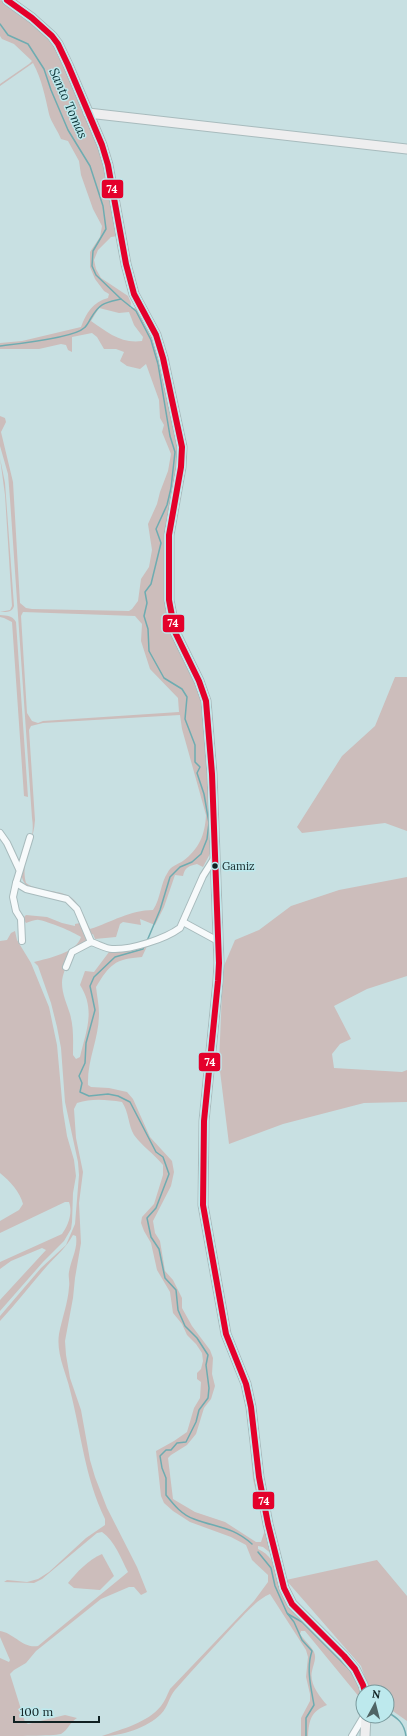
<svg xmlns="http://www.w3.org/2000/svg" width="407" height="1736" viewBox="0 0 407 1736" font-family="Lora,serif">
  <rect width="100%" height="100%" fill="#c8e0e2"/>
  <g fill="#ccbdbb" fill-rule="evenodd">
    <path d="M0 0 10 4 27 17 55 44 99 143 118 236 111 237 98 250 94 260 96 269 101 278 128 296 131 303 130 308H135L145 320 158 351 180 454 168 615 199 687 205 718 212 850 203 867 197 864C189 866 185 867 183 876L175 875 164 907 155 925 140 919 141 925 123 922 120 924 116 937 95 939 93 934 91 935 70 898 29 888C12 874 28 853 32 836 33 830 33 824 32 818L10 499 8 474 0 446V416L5 418 6 422 1 432 13 482 20 603 26 608 32 609 129 611 132 609 138 601 141 579 149 567 152 550 148 524 157 504 160 492 168 471 171 454 162 432 164 425 160 418 159 400 146 364 140 369 127 366 120 361 124 352 116 349H104L97 337 92 333 72 337V352L68 350 66 345 61 344 39 349H0V343L22 341 81 327C86 313 93 302 108 298L109 294 104 291 95 279 90 267V252L100 237 102 226 93 209 81 175 79 161 68 141 61 139C58 131 51 122 49 114 45 96 42 80 33 63L0 86V84L29 64 32 61 14 44 2 39 0 36ZM99 308 119 313 129 312 134 325 143 337 142 341C121 344 107 332 91 321ZM23 612 135 616 142 624 141 641 150 669 178 698 179 712 43 721 38 723 32 721 27 713 21 616ZM180 715 182 729 206 815C205 835 199 849 183 861 178 864 170 867 168 872 160 884 161 898 153 910 130 910 112 922 90 929 85 919 81 906 73 899 63 889 40 893 26 883 20 862 34 842 35 820L29 730 31 726 43 723Z"/>
    <path d="M0 458 5 483 14 606C12 613 6 612 0 612L10 610 12 606 5 495Z"/>
    <path d="M0 615C7 616 12 615 16 622L28 797 24 796 12 622 4 618 0 617Z"/>
    <path d="M395 677H407V831L385 823 302 833 297 827 342 756 375 726Z"/>
    <path d="M407 877V976L367 989 334 1006 351 1039 340 1044 332 1054 334 1068 402 1072 407 1070V1102L364 1103 283 1124 229 1144 219 1063 223 968 235 940 259 930 291 906 339 890Z"/>
    <path d="M26 915 47 917 62 923 75 926V924L80 923 87 941 67 956C68 966 62 974 62 983 62 994 67 1004 70 1014 74 1028 73 1041 73 1055L76 1059 80 1057C86 1031 96 1010 80 985L85 971 94 972 109 952 148 944 142 957C115 959 110 964 96 987 97 996 99 1005 99 1014 99 1039 87 1060 88 1085L91 1087 109 1088 127 1092 133 1099 150 1137 172 1161 174 1172 171 1186 153 1221 155 1233 160 1241 165 1271 173 1280 182 1298V1308L192 1326 210 1350 213 1358 212 1374 215 1386 211 1399 204 1408 196 1434 187 1445 171 1455 168 1458 173 1499 195 1512 225 1522 256 1542H261L265 1530 253 1479 247 1408 238 1373 221 1332 201 1219 199 1131 214 968 215 962 217 963 202 1116 201 1151 202 1217 224 1332 241 1375 248 1400 252 1422 259 1495 273 1555 263 1547 258 1546V1549C282 1560 277 1587 291 1606 318 1644 369 1659 363 1714L360 1698 305 1631H301L300 1634C304 1640 311 1646 314 1652 317 1658 313 1665 312 1671 309 1683 319 1696 327 1705 311 1711 309 1720 308 1736H301V1718L310 1701V1694L306 1677 308 1657 306 1650 270 1594C256 1600 245 1614 235 1624 215 1646 194 1668 175 1690 169 1697 168 1707 161 1714 147 1728 122 1736 102 1736 122 1729 147 1723 161 1706 165 1701 167 1695 170 1689L254 1601 268 1582V1575L252 1560 246 1545 231 1537 190 1522 173 1511 164 1503 161 1496 156 1451 174 1441 187 1432 194 1408 200 1398 201 1382 197 1379V1373L201 1369 203 1361 202 1353 196 1344 187 1335 182 1324 173 1313 170 1292 157 1270 151 1243 144 1231 141 1223 142 1217 154 1204 163 1175V1165C154 1154 142 1146 134 1135 128 1125 129 1112 122 1102 107 1100 93 1098 77 1103L74 1109 76 1138 83 1172 79 1203 81 1243 75 1278 73 1298 65 1341 66 1355 70 1378 81 1410 90 1460 95 1477 107 1508 137 1567 147 1592 141 1595 134 1587H129L101 1599 36 1651 26 1663 14 1670 10 1674 25 1722 28 1724 65 1715 77 1718C70 1722 68 1730 61 1734 52 1736 13 1736 0 1736V1658L9 1662 10 1660 0 1637V1631C14 1633 23 1649 38 1646L128 1572C121 1559 115 1541 102 1532L97 1533 42 1579 34 1583 4 1582 7 1580 27 1582 38 1579 49 1572 86 1538 105 1525V1519C84 1475 82 1436 70 1390 66 1372 56 1354 59 1334 62 1318 68 1303 69 1287 70 1282 68 1276 69 1272 71 1259 78 1249 76 1236L73 1235C66 1248 57 1255 47 1266 31 1284 17 1303 0 1321V1316L41 1268 66 1245 75 1224 79 1175 78 1162 65 1102 61 1048 57 1027 51 1003 38 966 34 962C49 958 76 953 81 937 74 932 47 921 39 920 35 919 30 922 26 923L23 918Z"/>
    <path d="M15 931 17 940 31 963 49 1007 57 1045 63 1111 67 1136 74 1160 76 1176 73 1193 72 1222 71 1229 64 1241 43 1262 0 1311V1300L46 1250 42 1248 11 1261 0 1269V1262L62 1234C68 1226 73 1213 69 1202H65L0 1233V1221L19 1210 23 1204C20 1192 10 1181 0 1173V941L7 940 11 933Z"/>
    <path d="M102 1554 114 1576 100 1590 74 1588 68 1583C77 1572 88 1560 102 1554Z"/>
    <path d="M377 1560 407 1596V1721L387 1707V1692H370L361 1666 286 1580Z"/>
  </g>
  <g fill="none" stroke-linecap="round" stroke-linejoin="round">
    <g stroke="#6eacb1" stroke-width="1.5">
      <path d="M0 24 8 35 28 44 44 69 51 90 68 130 90 166 103 206 106 229 93 251 92 266 96 275 121 299 136 311 151 340 158 364 170 436 175 452 171 488 167 505 156 529 161 543 151 584 145 592 147 603 144 616 148 629 149 651 164 678 182 689 187 697 185 719 195 745V762L200 767 197 773 204 794 209 823 207 839 201 854 192 862 180 867 170 877 160 910 147 941"/>
      <path d="M0 346C16 344 74 338 84 328 87 326 89 321 91 318 100 303 104 303 121 299"/>
      <path d="M144 946 143 949 115 957 94 977 90 986 95 1010 86 1043 85 1063 79 1076 82 1083 80 1092 89 1096 108 1094 118 1096 130 1102 156 1152 163 1157 169 1174 156 1208 147 1218 151 1237 159 1249 165 1278 176 1290 178 1310 185 1326 197 1338 208 1355 206 1365 209 1388 208 1398 199 1410 196 1422 186 1442 177 1443 171 1450H166L160 1456 162 1468 166 1478V1495C174 1505 182 1515 194 1519 217 1528 232 1526 252 1544"/>
      <path d="M258 1552 271 1568 275 1586 287 1613 294 1622 302 1640 312 1651C306 1668 311 1688 314 1705L306 1718V1736"/>
      <path d="M288 1614 302 1622 350 1670 354 1677"/>
      <path d="M387 1712C398 1718 404 1723 406 1736"/>
    </g>
    <g stroke="#a8bbbd" stroke-width="8">
      <g id="street">
        <path d="M0 833 7 843 19 869"/>
        <path d="M30 837 16 883 26 889 67 899 77 909 91 942C98 944 106 949 112 949 131 950 165 939 180 928L203 876 215 857"/>
        <path d="M16 883 13 897 16 911 21 919 22 941"/>
        <path d="M183 922 218 941"/>
        <path d="M66 967 72 952 91 942"/>
        <path d="M352 1736 364 1716"/>
      </g>
    </g>
    <g stroke="#a8bbbd" stroke-width="11">
      <g id="secondary">
        <path d="M7 0 32 18 52 36 58 44 68 65 102 145 108 165 126 264 134 294 156 335 163 358 182 447 181 467 169 535V600L175 632 199 681 206 701 212 774 219 963 218 981 204 1121 203 1205 226 1334 246 1384 251 1407 259 1477 268 1524 284 1588 292 1604 344 1656 355 1669 363 1685 365 1692"/>
        <path d="M88 113 407 149"/>
        <path d="M365 1736 366 1716"/>
      </g>
    </g>
    <use href="#street" stroke="#f7fafb" stroke-width="6"/>
    <use href="#secondary" stroke="#eeeeef" stroke-width="9"/>
    <g stroke="#bde9ed" stroke-width="9">
      <path id="bus-1" d="M7 0 32 18 52 36 58 44 68 65 102 145 108 165 126 264 134 294 156 335 163 358 182 447 181 467 169 535V600L175 632 199 681 206 701 212 774 219 963 218 981 204 1121 203 1205 226 1334 246 1384 251 1407 259 1477 268 1524 284 1588 292 1604 344 1656 355 1669 363 1685 365 1692"/>
    </g>
    <use href="#bus-1" stroke="#e4002b" stroke-width="6"/>
  </g>
  <circle fill="#102122" stroke="#bde9ed" stroke-width="1.5" cx="215" cy="866" r="3.5"/>
  <g text-anchor="middle" stroke-width="3" stroke-linejoin="round" paint-order="stroke">
    <g font-size="11" fill="#102122" stroke="#bde9ed" text-anchor="start">
      <text x="222" y="870">Gamiz</text>
    </g>
    <g font-size="13" font-style="italic" fill="#0a3235" stroke="#bde9ed">
      <text transform="translate(69 103) rotate(66)" y="5">Santo Tomas</text>
    </g>
  </g>
  <g stroke="#bde9ed" stroke-width="1.5">
    <rect x="101" y="179" width="23" height="20" rx="4" fill="#e4002b"/>
    <rect x="162" y="614" width="23" height="19" rx="4" fill="#e4002b"/>
    <rect x="198" y="1052" width="23" height="20" rx="4" fill="#e4002b"/>
    <rect x="252" y="1491" width="23" height="19" rx="4" fill="#e4002b"/>
  </g>
  <g font-size="11" text-anchor="middle" font-weight="bold" fill="#fff">
    <text x="112" y="193">74</text>
    <text x="173" y="627">74</text>
    <text x="210" y="1066">74</text>
    <text x="264" y="1505">74</text>
  </g>
  <g transform="translate(375 1704) rotate(7)"><circle r="19" fill="#bde9ed" stroke="#78999c"/>
  <path d="M0-3L7 15L0 10L-7 15Z" fill="#506465"/>
  <text y="-6" font-size="11" font-weight="bold" text-anchor="middle" fill="#102122">N</text>
  </g>
  <path d="M14 1716v6h85v-6" fill="none" stroke="#102122" stroke-width="2"/>
  <text x="20" y="1716" font-size="12" fill="#102122" stroke="#bde9ed" stroke-width="3" paint-order="stroke">100 m</text>
</svg>
